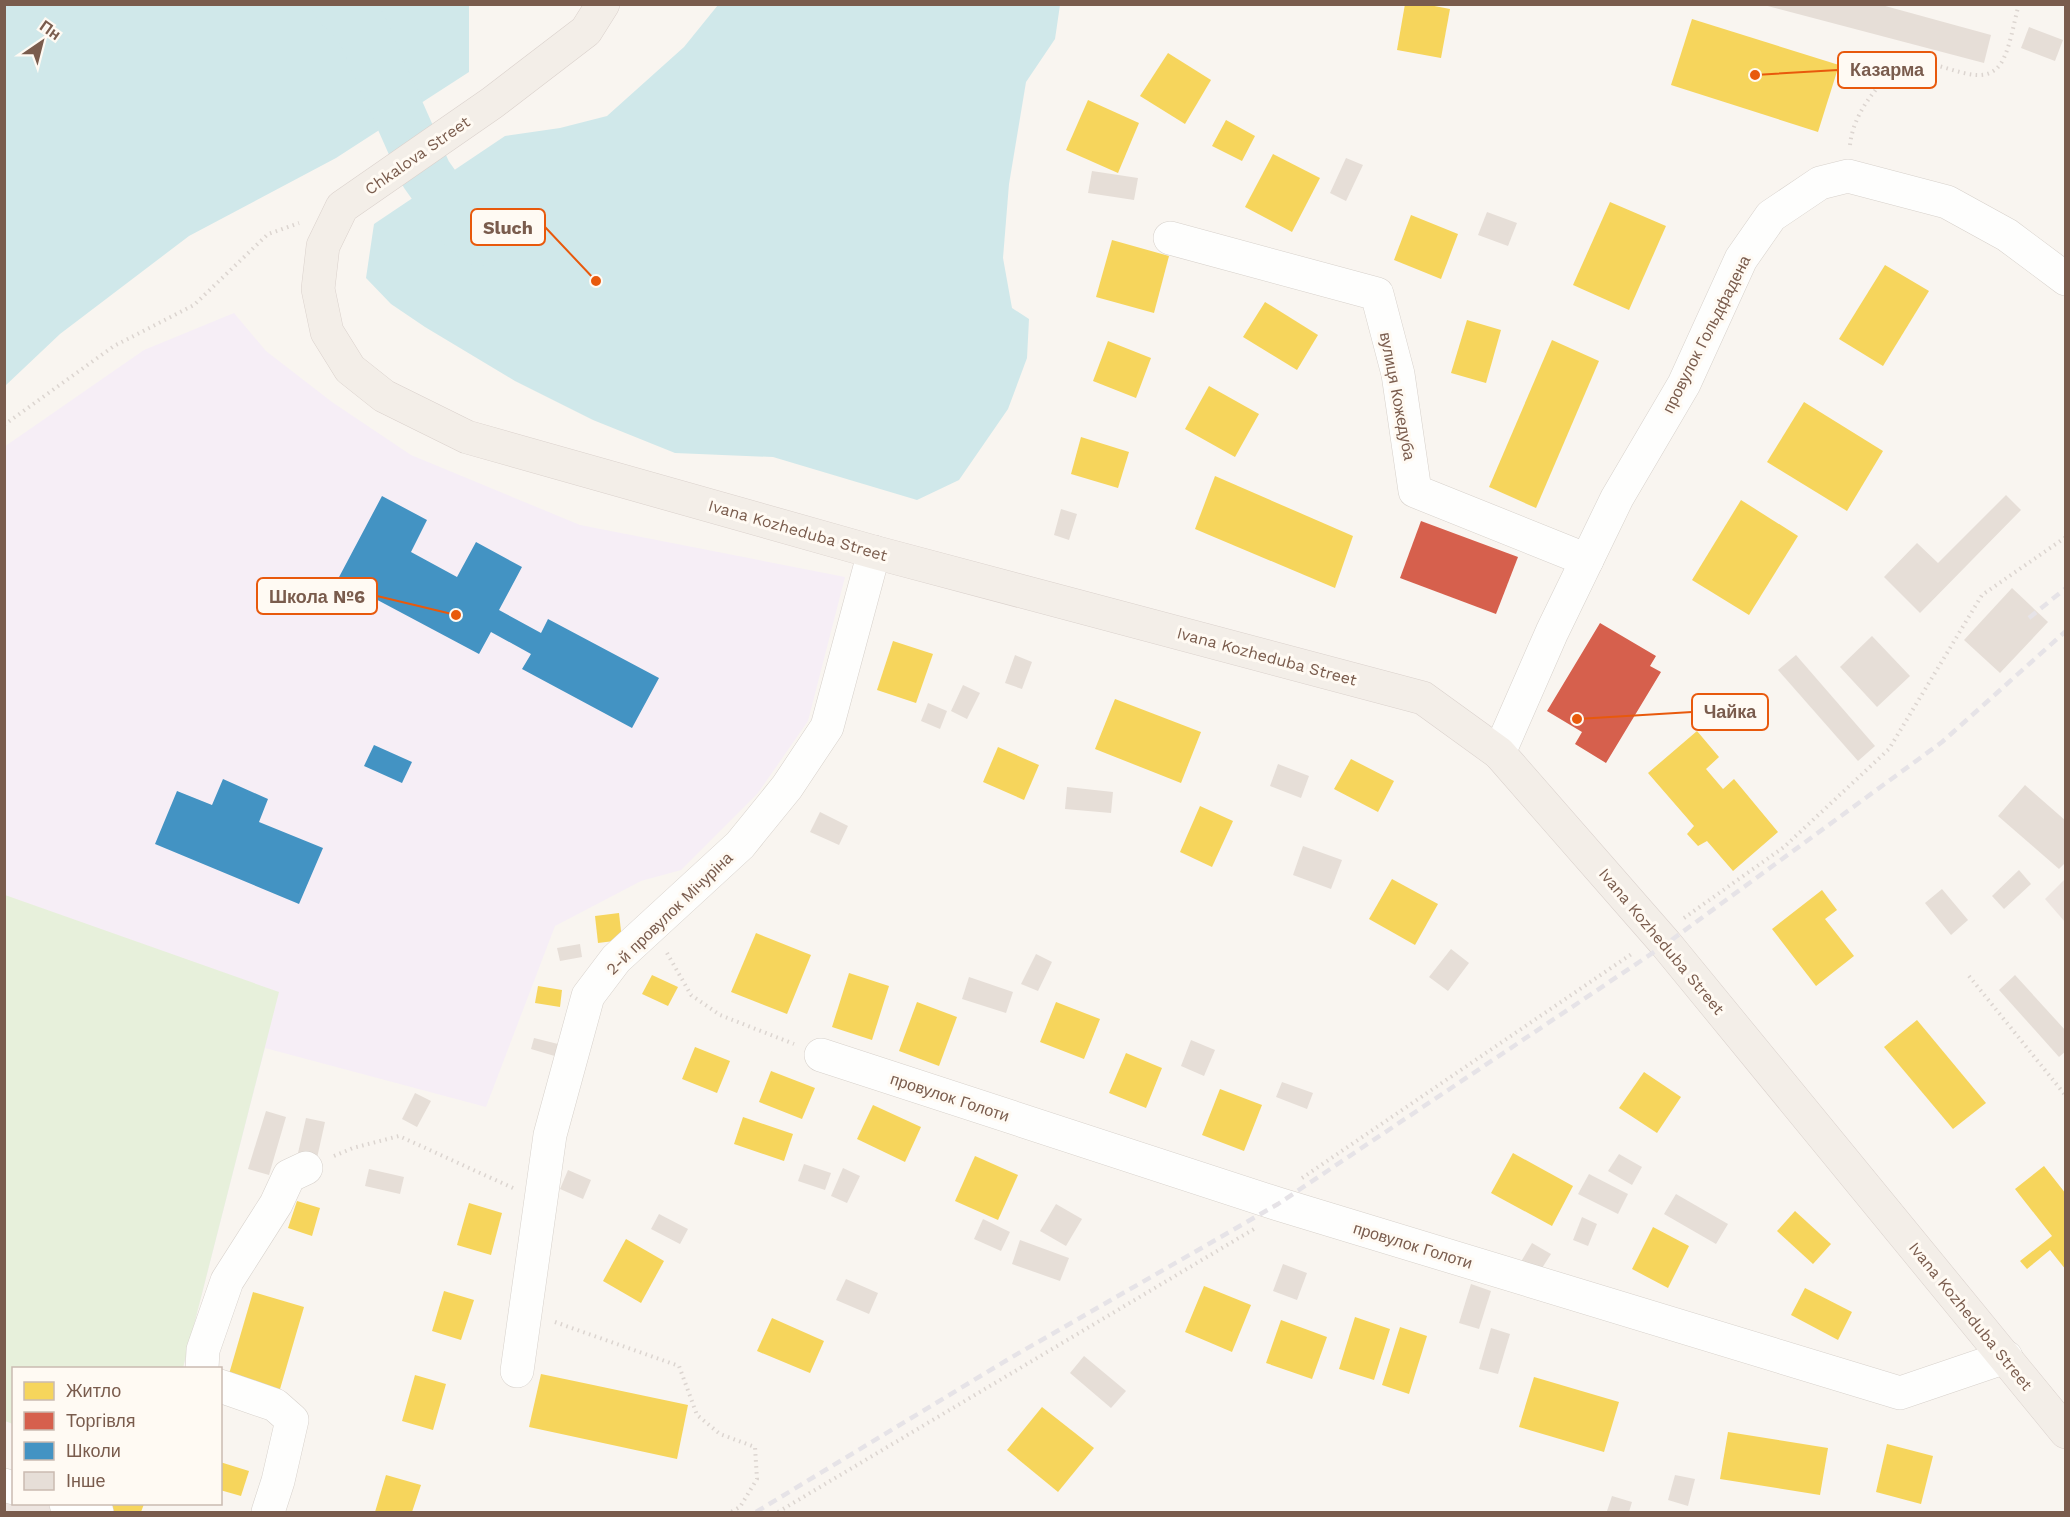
<svg xmlns="http://www.w3.org/2000/svg" width="2070" height="1517" viewBox="0 0 2070 1517" font-family="'Work Sans',sans-serif">
  <rect width="100%" height="100%" fill="#f9f5f0"/>
  <g fill="#ede5e0">
    <path d="M2065 879V922L2045 899Z"/>
    <path d="M4 1490 14 1504H51L82 1512H5Z"/>
  </g>
  <path fill="#f6eef6" d="M234 313 266 351 332 402 411 455 580 525 845 577 808 721 758 793 681 870 641 881 555 926 486 1107 265 1048 183 1368H14L13 1424 4 1421V447L144 350Z"/>
  <path fill="#e7f0db" d="M5 895 279 992 183 1368H14L13 1424 5 1421Z"/>
  <g fill="#d0e8ea">
    <path d="M5 4 469 5V72L336 158 189 236 60 334 5 386Z"/>
    <path d="M718 5H1060L1055 39 1026 82 1009 184 1003 258 1012 308 1029 319 1027 358 1008 409 959 480 917 500 773 457 675 453 593 420 515 381 425 327 391 304 366 278 374 224 505 136 560 128 607 116 684 47Z"/>
  </g>
  <g fill="#f6d55c">
    <path d="M1405 4H1424L1450 9 1441 58 1397 50Z"/>
    <path d="M1692 19 1839 65 1818 132 1671 85Z"/>
    <path d="M1168 53 1211 80 1185 124 1140 96Z"/>
    <path d="M1088 100 1139 123 1118 173 1066 150Z"/>
    <path d="M1226 120 1255 136 1242 161 1212 146Z"/>
    <path d="M1273 154 1320 178 1292 232 1245 207Z"/>
    <path d="M1610 202 1666 226 1629 310 1573 285Z"/>
    <path d="M1411 215 1458 234 1441 279 1394 260Z"/>
    <path d="M1112 240 1169 256 1154 313 1096 297Z"/>
    <path d="M1885 265 1929 291 1883 366 1839 339Z"/>
    <path d="M1265 302 1318 335 1297 370 1243 337Z"/>
    <path d="M1467 320 1501 330 1486 383 1451 373Z"/>
    <path d="M1552 340 1599 361 1536 508 1489 487Z"/>
    <path d="M1108 341 1151 358 1136 398 1093 381Z"/>
    <path d="M1209 386 1259 414 1235 457 1185 429Z"/>
    <path d="M1804 402 1883 451 1847 511 1767 462Z"/>
    <path d="M1081 437 1129 452 1118 488 1071 474Z"/>
    <path d="M1215 476 1353 536 1335 588 1195 529Z"/>
    <path d="M1741 500 1798 536 1749 615 1692 580Z"/>
    <path d="M893 641 933 654 916 703 877 690Z"/>
    <path d="M1115 699 1201 732 1181 783 1095 749Z"/>
    <path d="M1697 731 1719 757 1706 769 1723 789 1734 779 1778 832 1733 871 1707 841 1698 846 1687 834 1694 826 1648 773Z"/>
    <path d="M998 747 1039 765 1024 800 983 782Z"/>
    <path d="M1351 759 1394 781 1378 812 1334 789Z"/>
    <path d="M1200 806 1233 821 1212 867 1180 852Z"/>
    <path d="M1392 879 1438 904 1415 945 1369 919Z"/>
    <path d="M1822 890 1837 910 1825 919 1854 956 1816 986 1772 929Z"/>
    <path d="M619 913 622 940 598 943 595 916Z"/>
    <path d="M756 933 811 955 787 1014 731 992Z"/>
    <path d="M849 973 889 986 872 1040 832 1027Z"/>
    <path d="M652 975 678 987 668 1006 642 994Z"/>
    <path d="M538 986 562 990 560 1007 535 1003Z"/>
    <path d="M917 1002 957 1017 939 1066 899 1051Z"/>
    <path d="M1056 1002 1100 1019 1084 1059 1040 1042Z"/>
    <path d="M1917 1020 1986 1103 1953 1129 1884 1047Z"/>
    <path d="M695 1047 730 1061 717 1093 682 1079Z"/>
    <path d="M1126 1053 1162 1068 1146 1108 1109 1093Z"/>
    <path d="M771 1071 815 1088 802 1119 759 1102Z"/>
    <path d="M1644 1072 1681 1097 1657 1133 1619 1108Z"/>
    <path d="M1220 1089 1262 1105 1244 1151 1202 1135Z"/>
    <path d="M873 1105 921 1127 905 1162 857 1139Z"/>
    <path d="M743 1117 793 1134 784 1161 734 1144Z"/>
    <path d="M1513 1153 1573 1186 1552 1226 1491 1193Z"/>
    <path d="M975 1156 1018 1175 998 1220 955 1201Z"/>
    <path d="M2044 1166 2066 1194V1270L2050 1250 2027 1269 2020 1261 2052 1236 2015 1189Z"/>
    <path d="M297 1201 320 1208 312 1236 288 1228Z"/>
    <path d="M469 1203 502 1213 491 1255 457 1245Z"/>
    <path d="M1795 1211 1831 1244 1813 1264 1777 1231Z"/>
    <path d="M1653 1227 1689 1246 1668 1288 1632 1269Z"/>
    <path d="M626 1239 664 1261 641 1303 603 1281Z"/>
    <path d="M1204 1286 1251 1305 1232 1352 1185 1332Z"/>
    <path d="M1805 1288 1852 1312 1838 1340 1791 1315Z"/>
    <path d="M444 1291 474 1300 461 1340 432 1331Z"/>
    <path d="M253 1292 304 1307 278 1396 227 1381Z"/>
    <path d="M1355 1317 1390 1329 1374 1380 1339 1369Z"/>
    <path d="M772 1318 824 1341 810 1373 757 1351Z"/>
    <path d="M1281 1320 1327 1337 1312 1379 1266 1363Z"/>
    <path d="M1400 1327 1427 1336 1409 1394 1382 1385Z"/>
    <path d="M541 1374 688 1405 677 1459 529 1427Z"/>
    <path d="M415 1375 446 1384 433 1430 402 1421Z"/>
    <path d="M1534 1377 1619 1402 1604 1452 1519 1427Z"/>
    <path d="M1042 1407 1094 1448 1058 1492 1007 1450Z"/>
    <path d="M1728 1432 1828 1448 1820 1495 1720 1479Z"/>
    <path d="M1887 1444 1933 1456 1921 1504 1876 1492Z"/>
    <path d="M220 1462 249 1471 241 1496 220 1490Z"/>
    <path d="M386 1475 421 1485 412 1512H375Z"/>
    <path d="M90 1504H144L141 1512H116Z"/>
  </g>
  <g fill="#d6604d">
    <path d="M1421 521 1518 557 1496 614 1400 578Z"/>
    <path d="M1600 623 1656 656 1650 666 1661 672 1606 763 1575 744 1582 732 1547 711Z"/>
  </g>
  <g fill="#4393c3">
    <path d="M382 496 427 520 411 552 457 577 476 542 522 567 499 610 541 633 548 619 659 678 632 728 522 669 531 654 491 632 479 654 338 579Z"/>
    <path d="M374 745 412 762 402 783 364 766Z"/>
    <path d="M223 779 268 799 259 822 323 848 299 904 155 844 177 791 212 805Z"/>
  </g>
  <g fill="none" stroke-linecap="round" stroke-linejoin="round">
    <path stroke="#d0e8ea" stroke-width="52" d="M338 4 360 25 426 174 463 226 478 240"/>
  </g>
  <g fill="#e6ded7">
    <path d="M1760 4H1878L1991 35 1984 63Z"/>
    <path d="M2029 27 2063 40 2055 61 2021 48Z"/>
    <path d="M1346 158 1363 165 1346 201 1330 193Z"/>
    <path d="M1092 171 1138 178 1134 200 1088 193Z"/>
    <path d="M1487 212 1517 223 1508 246 1478 235Z"/>
    <path d="M2006 495 2021 510 1920 613 1884 577 1917 543 1938 563Z"/>
    <path d="M1061 509 1077 514 1069 540 1054 535Z"/>
    <path d="M2012 588 2048 622 2000 673 1964 640Z"/>
    <path d="M1872 636 1910 676 1877 707 1840 667Z"/>
    <path d="M1015 655 1032 662 1022 689 1005 683Z"/>
    <path d="M1796 655 1875 746 1858 761 1778 670Z"/>
    <path d="M963 685 980 693 967 719 951 711Z"/>
    <path d="M928 703 947 711 940 729 921 721Z"/>
    <path d="M1278 764 1309 776 1301 798 1270 786Z"/>
    <path d="M2025 785 2066 821V862L2059 869 1998 816Z"/>
    <path d="M1067 787 1113 792 1111 813 1065 809Z"/>
    <path d="M820 812 848 826 839 845 810 832Z"/>
    <path d="M1303 846 1342 860 1331 889 1293 875Z"/>
    <path d="M2019 870 2031 884 2004 909 1992 896Z"/>
    <path d="M1942 889 1968 920 1951 935 1925 903Z"/>
    <path d="M580 944 582 957 560 961 557 948Z"/>
    <path d="M1451 949 1469 963 1448 991 1429 977Z"/>
    <path d="M1036 954 1052 962 1038 991 1021 984Z"/>
    <path d="M2015 975 2066 1031V1051L2059 1057 1999 990Z"/>
    <path d="M969 977 1013 992 1006 1013 962 999Z"/>
    <path d="M534 1038 562 1045 558 1057 531 1049Z"/>
    <path d="M1191 1040 1215 1050 1204 1076 1181 1066Z"/>
    <path d="M1282 1082 1313 1093 1307 1109 1276 1097Z"/>
    <path d="M415 1093 431 1101 417 1127 402 1119Z"/>
    <path d="M266 1111 286 1117 269 1175 248 1169Z"/>
    <path d="M306 1118 325 1122 317 1158 298 1153Z"/>
    <path d="M1619 1154 1642 1167 1632 1185 1608 1171Z"/>
    <path d="M804 1164 831 1173 825 1190 798 1181Z"/>
    <path d="M843 1168 860 1176 847 1203 831 1196Z"/>
    <path d="M369 1169 404 1177 400 1194 365 1186Z"/>
    <path d="M568 1170 591 1180 583 1199 560 1189Z"/>
    <path d="M1589 1174 1628 1194 1618 1214 1578 1194Z"/>
    <path d="M1676 1194 1728 1224 1716 1244 1664 1214Z"/>
    <path d="M1056 1204 1082 1219 1066 1246 1040 1231Z"/>
    <path d="M659 1214 688 1229 680 1244 651 1229Z"/>
    <path d="M1582 1217 1597 1224 1588 1246 1573 1240Z"/>
    <path d="M983 1219 1010 1232 1001 1251 974 1239Z"/>
    <path d="M1020 1240 1069 1258 1060 1281 1012 1264Z"/>
    <path d="M1532 1243 1551 1254 1537 1276 1519 1265Z"/>
    <path d="M1283 1264 1307 1273 1297 1300 1273 1291Z"/>
    <path d="M846 1279 878 1293 869 1314 836 1300Z"/>
    <path d="M1471 1284 1491 1291 1479 1329 1459 1323Z"/>
    <path d="M1491 1328 1510 1334 1498 1374 1479 1369Z"/>
    <path d="M1084 1356 1126 1391 1111 1408 1070 1373Z"/>
    <path d="M1675 1475 1695 1479 1688 1506 1668 1500Z"/>
    <path d="M1612 1496 1632 1502 1629 1512 1607 1511Z"/>
  </g>
  <g fill="none" stroke-linecap="round" stroke-linejoin="round">
    <g stroke="#d7d1cb" stroke-width="34">
      <g id="minor">
        <path d="M1170 238 1377 294 1398 374 1415 491 1587 560"/>
        <path d="M1499 753 1552 632 1617 498 1684 384 1741 259 1771 216 1820 183 1848 176 1947 202 2007 235 2066 279"/>
        <path d="M821 1055 1278 1204 1900 1393 2006 1357"/>
        <path d="M202 1368 203 1350 227 1281 276 1204 289 1176 306 1168"/>
        <path d="M517 1371 550 1135 588 996 616 959 740 845 787 787 827 727 874 552"/>
        <path d="M220 1386 275 1405 292 1420 278 1481 268 1512"/>
        <path d="M4 1485 14 1488"/>
        <path d="M66 1504 97 1512"/>
      </g>
    </g>
    <g stroke="#dad1cc" stroke-width="34">
      <path id="major" d="M603 4 586 31 492 103 342 207 323 246 318 289 327 332 350 369 384 396 467 437 874 552 1423 698 1499 753 1666 944 2066 1432"/>
    </g>
    <g stroke="#dcd5d0" stroke-width="4" stroke-dasharray="1.5 4.5" stroke-linecap="butt">
      <path d="M1850 145C1852 125 1862 107 1874 92 1880 84 1887 73 1895 68 1928 48 1972 90 1996 69 2009 59 2014 20 2019 4"/>
      <path d="M4 425 114 346 194 305 268 234 299 223"/>
      <path d="M1684 918 1784 847 1889 749 1982 595 2066 537"/>
      <path d="M667 953 691 995 720 1015 794 1044"/>
      <path d="M1969 976 2066 1096"/>
      <path d="M334 1156 353 1148 399 1136 513 1188"/>
      <path d="M1302 1178 1633 953"/>
      <path d="M555 1322 679 1366 697 1415 720 1434 755 1447 757 1479 740 1507 731 1512"/>
      <path d="M778 1512 1254 1229"/>
    </g>
    <use href="#minor" stroke="#fefefd" stroke-width="33"/>
    <use href="#major" stroke="#f3eee8" stroke-width="33"/>
    <g stroke="#e6e3e7" stroke-width="4.5" stroke-dasharray="9 6" stroke-linecap="butt">
      <path d="M2029 618 2066 588"/>
      <path d="M756 1512 1012 1357 1278 1204 1666 944 1942 742 2066 631"/>
    </g>
  </g>
  <g text-anchor="middle" stroke-width="6" stroke-linejoin="round" paint-order="stroke">
    <g font-size="16" fill="#7a5c4d" stroke="#fffaf3">
      <text transform="translate(417 155) rotate(-35)" y="6">Chkalova Street</text>
      <text transform="translate(1706 334) rotate(-63)" y="6">провулок Гольдфадена</text>
      <text transform="translate(1398 396) rotate(79)" y="6">вулиця Кожедуба</text>
      <text transform="translate(798 530) rotate(16)" y="6">Ivana Kozheduba Street</text>
      <text transform="translate(1267 656) rotate(15)" y="6">Ivana Kozheduba Street</text>
      <text transform="translate(669 913) rotate(-44)" y="6">2-й провулок Мічуріна</text>
      <text transform="translate(1662 941) rotate(50)" y="6">Ivana Kozheduba Street</text>
      <text transform="translate(950 1097) rotate(18)" y="6">провулок Голоти</text>
      <text transform="translate(1413 1245) rotate(17)" y="6">провулок Голоти</text>
      <text transform="translate(1971 1316) rotate(51)" y="6">Ivana Kozheduba Street</text>
    </g>
  </g>
  <path fill="none" stroke="#e8590c" stroke-width="2" d="M1755 75L1838 70M596 281L545 227M456 615L377 596M1577 719L1692 712"/>
  <g fill="#e8590c" stroke="#fffaf3" stroke-width="2">
    <circle cx="1755" cy="75" r="6"/>
    <circle cx="596" cy="281" r="6"/>
    <circle cx="456" cy="615" r="6"/>
    <circle cx="1577" cy="719" r="6"/>
  </g>
  <g fill="#fffaf3" stroke="#e8590c" stroke-width="2">
    <rect x="1838" y="52" width="98" height="36" rx="6"/>
    <rect x="471" y="209" width="74" height="36" rx="6"/>
    <rect x="257" y="578" width="120" height="36" rx="6"/>
    <rect x="1692" y="694" width="76" height="36" rx="6"/>
  </g>
  <g font-size="18" text-anchor="middle" font-weight="bold" fill="#7a5c4d">
    <text x="1887" y="76">Казарма</text>
    <text x="508" y="234">Sluch</text>
    <text x="317" y="603">Школа №6</text>
    <text x="1730" y="718">Чайка</text>
  </g>
  <rect width="2070" height="1517" fill="none" stroke="#7a5c4d" stroke-width="12"/>
  <rect x="12" y="1367" width="210" height="138" fill="#fffaf3" stroke="#cabbb1" stroke-width="1.5"/>
  <rect x="24" y="1382" width="30" height="18" fill="#f6d55c" stroke="#cabbb1" stroke-width="1.5"/>
  <text x="66" y="1397" font-size="18" fill="#7a5c4d">Житло</text>
  <rect x="24" y="1412" width="30" height="18" fill="#d6604d" stroke="#cabbb1" stroke-width="1.5"/>
  <text x="66" y="1427" font-size="18" fill="#7a5c4d">Торгівля</text>
  <rect x="24" y="1442" width="30" height="18" fill="#4393c3" stroke="#cabbb1" stroke-width="1.5"/>
  <text x="66" y="1457" font-size="18" fill="#7a5c4d">Школи</text>
  <rect x="24" y="1472" width="30" height="18" fill="#e6ded7" stroke="#cabbb1" stroke-width="1.5"/>
  <text x="66" y="1487" font-size="18" fill="#7a5c4d">Інше</text>
  <g transform="translate(42 42) rotate(35)" stroke="#fffaf3" stroke-width="4.5" paint-order="stroke">
  <path d="M0-4.5L10 22L0 15L-10 22Z" fill="#7a5c4d"/>
  <text y="-9" font-size="16" font-weight="bold" text-anchor="middle" fill="#7a5c4d">Пн</text>
  </g>
</svg>
